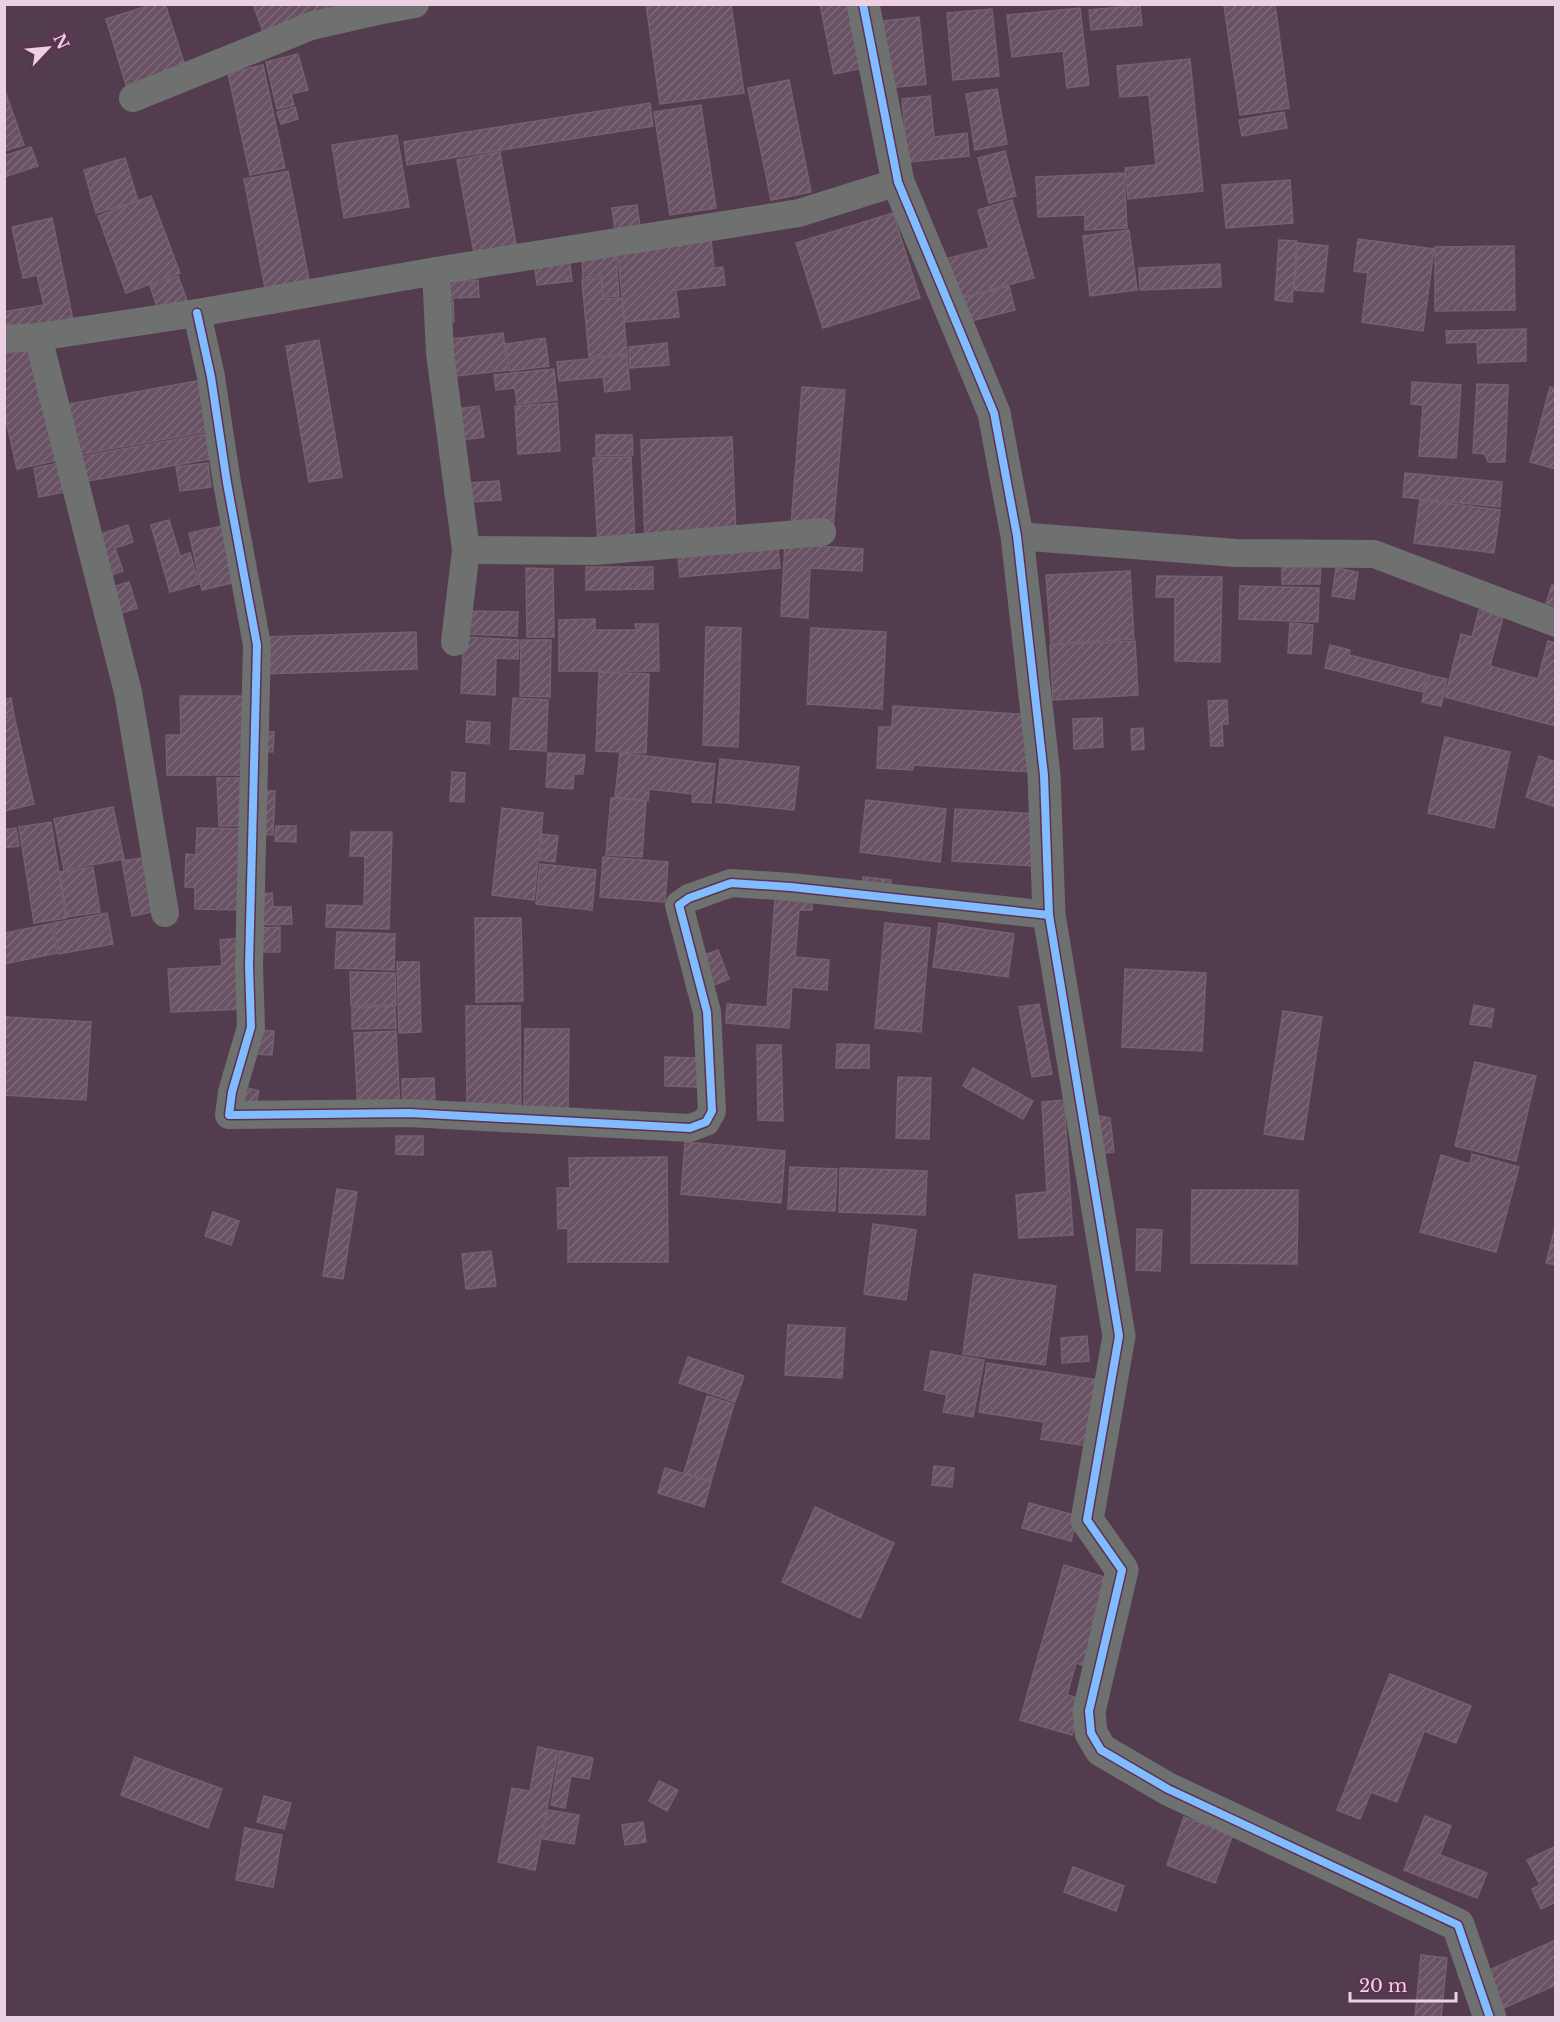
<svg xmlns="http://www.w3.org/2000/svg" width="1560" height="2022" viewBox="0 0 1560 2022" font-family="'Libre Baskerville',serif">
  <defs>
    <pattern id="building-hatch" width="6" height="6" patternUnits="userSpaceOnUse" patternTransform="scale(1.5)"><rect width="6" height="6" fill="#685162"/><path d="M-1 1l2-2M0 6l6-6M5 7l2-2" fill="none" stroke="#7e6978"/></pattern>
  </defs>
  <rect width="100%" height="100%" fill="#533c4d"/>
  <g fill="url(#building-hatch)" stroke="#74606e" stroke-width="1.5">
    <path d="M154 4H165L185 66 126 85 106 19Z"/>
    <path d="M253 4H341L343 11 266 40Z"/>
    <path d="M646 4H731L744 93 660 104Z"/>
    <path d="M820 4H850L863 68 834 74Z"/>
    <path d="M1232 4H1275L1289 108 1240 115 1224 6Z"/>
    <path d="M1140 5 1142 25 1091 30 1089 10Z"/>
    <path d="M1080 8 1089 85 1067 88 1063 51 1012 57 1007 15Z"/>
    <path d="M992 9 999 76 953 80 947 13Z"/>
    <path d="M919 17 926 84 889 88 882 21Z"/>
    <path d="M298 54 308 90 291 94 294 105 277 109 266 62Z"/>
    <path d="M1190 59 1203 191 1128 199 1125 168 1156 165 1149 95 1120 97 1117 66Z"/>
    <path d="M263 65 285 168 250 175 228 73Z"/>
    <path d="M789 80 811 192 771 200 748 88Z"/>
    <path d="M4 88 24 145 4 151Z"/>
    <path d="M997 89 1007 144 975 150 966 94Z"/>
    <path d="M930 96 934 137 967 133 969 156 908 162 902 99Z"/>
    <path d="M650 103 653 126 407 165 404 142Z"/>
    <path d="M701 105 716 208 670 215 654 112Z"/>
    <path d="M295 107 298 119 281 124 277 112Z"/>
    <path d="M1284 112 1287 128 1242 136 1239 120Z"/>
    <path d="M397 135 409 207 344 218 332 145Z"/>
    <path d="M31 147 38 166 4 177V156Z"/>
    <path d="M1005 151 1016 196 989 203 978 158Z"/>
    <path d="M500 152 516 245 474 253 457 160Z"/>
    <path d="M125 158 138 201 96 213 84 170Z"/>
    <path d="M288 171 309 280 265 288 244 179Z"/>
    <path d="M1124 173 1127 228 1085 230V215L1038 217 1036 177Z"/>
    <path d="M1290 180 1293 223 1226 228 1222 185Z"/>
    <path d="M151 196 180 273 126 293 98 216Z"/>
    <path d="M1012 200 1034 278 952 300 941 260 989 248 978 210Z"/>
    <path d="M637 205 640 227 615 230 612 208Z"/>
    <path d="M893 213 920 298 823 328 796 243Z"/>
    <path d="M52 218 73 320 4 335V312L44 305 37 275 23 278 12 227Z"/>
    <path d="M1129 230 1137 290 1090 296 1083 236Z"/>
    <path d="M711 239 714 268 723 267 725 285 676 290 679 317 625 322 617 249Z"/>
    <path d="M1358 239 1434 249 1423 331 1362 322 1368 273 1354 271Z"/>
    <path d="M1279 240 1297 241 1292 302 1275 300Z"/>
    <path d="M1298 243 1328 246 1323 292 1294 290Z"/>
    <path d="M1514 246 1515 310 1435 311V247Z"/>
    <path d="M616 256 619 296 603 297 602 276 583 278 582 258Z"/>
    <path d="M569 257 572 281 537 285 534 262Z"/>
    <path d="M1220 264 1221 287 1140 290 1139 268Z"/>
    <path d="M178 276 188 303 159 313 150 286Z"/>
    <path d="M601 278 603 299 622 298 627 354 589 357 582 280Z"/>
    <path d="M478 280 479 297 453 298 454 322 443 323 440 282Z"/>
    <path d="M1009 286 1015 310 963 323 957 300Z"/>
    <path d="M1526 329V361L1478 363 1477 342 1447 343 1446 331Z"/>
    <path d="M503 333 508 370 448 377 444 340Z"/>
    <path d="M545 338 549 366 510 371 506 344Z"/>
    <path d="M319 340 342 477 309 482 286 346Z"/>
    <path d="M667 343 669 365 630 368 629 347Z"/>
    <path d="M38 344 63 459 17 469 4 411V351Z"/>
    <path d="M627 355 630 389 605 392 603 377 559 381 557 362Z"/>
    <path d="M554 369 557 400 517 404 515 388 496 390 494 375Z"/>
    <path d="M207 379 216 430 72 456 63 405Z"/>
    <path d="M1412 382 1461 385 1456 458 1419 456 1423 405 1411 404Z"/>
    <path d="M1477 384 1508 385 1505 462H1488L1485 454 1473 453Z"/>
    <path d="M802 387 845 390 833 529 791 525Z"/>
    <path d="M1550 387 1556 389V469L1530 462Z"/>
    <path d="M557 403 560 451 518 454 515 406Z"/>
    <path d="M479 406 484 437 461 440 457 409Z"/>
    <path d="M205 434 210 459 78 483 73 458Z"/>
    <path d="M596 435H632L633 455 596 456Z"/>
    <path d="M732 437 736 536 645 539 641 440Z"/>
    <path d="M631 457 635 544 598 546 593 458Z"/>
    <path d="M59 463 65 492 39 497 34 468Z"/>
    <path d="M208 463 211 487 180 491 176 467Z"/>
    <path d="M1405 473 1502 482 1500 507 1403 497Z"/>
    <path d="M499 481 501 500 472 502 470 483Z"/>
    <path d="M1420 500 1500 510 1494 553 1414 543Z"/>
    <path d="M169 520 180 556 190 553 199 584 170 592 151 525Z"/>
    <path d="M128 525 133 542 115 548 123 571 105 577 92 537Z"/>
    <path d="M223 526 236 582 202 590 189 533Z"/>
    <path d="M785 544 863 549 862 571 810 568 808 618 781 616Z"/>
    <path d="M778 549 780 568 680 577 678 558Z"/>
    <path d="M1282 559 1321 560 1320 584H1282Z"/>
    <path d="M586 567H653V589L586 590Z"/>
    <path d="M526 568 553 569 554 637H527Z"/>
    <path d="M1336 568 1358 572 1354 599 1332 596Z"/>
    <path d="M1130 571 1134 639 1051 644 1046 575Z"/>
    <path d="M1157 576 1222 577 1220 662 1175 661V597H1156Z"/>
    <path d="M129 582 137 608 112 616 104 590Z"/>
    <path d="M1552 585 1556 587V606L1546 603Z"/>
    <path d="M1240 586 1319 588 1318 622 1239 619Z"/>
    <path d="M1479 610 1503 617 1490 666 1538 679 1548 641 1556 643V726L1445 697 1461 634 1472 637Z"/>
    <path d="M465 611 518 612 517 636 465 634Z"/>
    <path d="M595 619V630H637L635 624H658L659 671H559V620Z"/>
    <path d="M1290 623 1313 625 1311 654 1288 653Z"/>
    <path d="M706 627 741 628 738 747 703 745Z"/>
    <path d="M811 628 886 632 882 709 807 704Z"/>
    <path d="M416 632 417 669 263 674 262 637Z"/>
    <path d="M464 637 519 640 518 659 496 658 495 695 461 693Z"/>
    <path d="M521 640H551L550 697 520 696Z"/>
    <path d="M1135 641 1138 695 1053 700 1050 645Z"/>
    <path d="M1330 645 1350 650 1349 655 1426 674 1423 692 1325 668Z"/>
    <path d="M599 672 649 674 646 753 596 751Z"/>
    <path d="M1428 675 1447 679 1441 706 1422 702Z"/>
    <path d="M180 696H247V775H167L166 735H181Z"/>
    <path d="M11 698 14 715 4 717V700Z"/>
    <path d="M513 698 548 700 546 751 510 749Z"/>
    <path d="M1227 700 1228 724H1222L1223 746H1211L1208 701Z"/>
    <path d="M893 706 1035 715 1033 772 913 765V770L877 768 879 727H892Z"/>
    <path d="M14 716 34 804 4 811V718Z"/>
    <path d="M1102 718 1103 747 1074 749 1073 719Z"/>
    <path d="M467 721 490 723 489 744 466 742Z"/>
    <path d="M1143 728 1144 749 1132 750 1131 729Z"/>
    <path d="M262 731 274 732 273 752 261 751Z"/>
    <path d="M1445 737 1510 752 1494 828 1428 813Z"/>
    <path d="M548 753 585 755 583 774H574L573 789 546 787Z"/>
    <path d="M620 753 715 764 711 803 692 802 693 794 649 789 648 801 615 797Z"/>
    <path d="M1539 756 1556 762V807L1526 797Z"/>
    <path d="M720 759 799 767 794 810 716 802Z"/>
    <path d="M452 772 465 773 464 802 450 801Z"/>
    <path d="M217 778H245L247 826H219Z"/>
    <path d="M258 791H275L273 835 256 834Z"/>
    <path d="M611 798 646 801 642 857 606 855Z"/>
    <path d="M866 800 946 809 940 862 860 852Z"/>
    <path d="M113 807 124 859 64 870 54 819Z"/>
    <path d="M502 808 543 813 534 900 492 895Z"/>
    <path d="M955 809 1038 814 1035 866 952 861Z"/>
    <path d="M51 822 66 918 34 923 19 827Z"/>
    <path d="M276 826H296V842L275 841Z"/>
    <path d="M16 828 19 846 4 848V830Z"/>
    <path d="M197 828 246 829 245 910 195 909V887H185L186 854 196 855Z"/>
    <path d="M351 832H392L389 929 326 927 327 905 364 906 365 856H350Z"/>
    <path d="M542 834 558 836 555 862 540 860Z"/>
    <path d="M603 857 668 862 665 902 600 897Z"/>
    <path d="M142 858 152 912 132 916 122 861Z"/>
    <path d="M540 864 596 870 592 910 536 904Z"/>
    <path d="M93 867 100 912 67 917 60 872Z"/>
    <path d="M863 877 891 880 890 895 861 892Z"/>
    <path d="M272 893 273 907H291L292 924 254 925 253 894Z"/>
    <path d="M775 899 812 902V910H799L795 957 829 960 827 990 792 987 789 1028 726 1023 727 1004 767 1007Z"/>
    <path d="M107 913 113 944 59 954 53 923Z"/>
    <path d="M475 918H521L523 1001 476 1002Z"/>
    <path d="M885 923 930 928 921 1032 875 1028Z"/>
    <path d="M939 923 1014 934 1008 977 933 967Z"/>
    <path d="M51 924 57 953 4 964V933Z"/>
    <path d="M280 927V952H254V928Z"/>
    <path d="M337 932 395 934 394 970 335 968Z"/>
    <path d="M240 938 247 1009 171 1012 168 969 222 966 220 940Z"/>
    <path d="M718 950 729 979 707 988 696 958Z"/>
    <path d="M397 962H419L421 1032 399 1033Z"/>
    <path d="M1125 969 1206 973 1202 1051 1122 1047Z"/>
    <path d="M350 972 395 973 396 1005H351Z"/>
    <path d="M1039 1004 1052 1074 1032 1077 1019 1007Z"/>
    <path d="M1474 1005 1494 1009 1491 1027 1470 1024Z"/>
    <path d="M395 1006 396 1028 352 1029V1007Z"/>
    <path d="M466 1006H520L521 1108H467Z"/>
    <path d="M1283 1011 1322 1017 1303 1140 1264 1134Z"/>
    <path d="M6 1017 91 1022 86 1100 4 1095Z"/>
    <path d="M525 1029H569L568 1110 524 1109Z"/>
    <path d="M254 1030 274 1031 272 1055 252 1054Z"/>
    <path d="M396 1031 400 1111 358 1113 354 1033Z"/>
    <path d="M837 1044 869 1045V1068H836Z"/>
    <path d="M757 1045H781L783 1121 758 1120Z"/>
    <path d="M665 1057 698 1058V1087L665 1086Z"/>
    <path d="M1475 1062 1536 1076 1516 1161 1455 1146Z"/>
    <path d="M973 1068 1033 1101 1023 1119 963 1086Z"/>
    <path d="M898 1077 931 1078 929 1139 896 1138Z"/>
    <path d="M434 1078 435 1110 403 1112 402 1079Z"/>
    <path d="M241 1086 259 1091 254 1112 236 1108Z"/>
    <path d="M1064 1100 1073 1235 1019 1238 1016 1195 1047 1192 1042 1102Z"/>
    <path d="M1091 1114 1110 1118 1114 1152 1096 1155Z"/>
    <path d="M396 1136H423V1155L396 1154Z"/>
    <path d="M685 1142 785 1151 781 1203 681 1194Z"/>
    <path d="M1472 1154 1519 1167 1496 1252 1420 1232 1441 1155 1470 1164Z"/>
    <path d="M667 1157 668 1262H568V1228L558 1229 557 1188H570L569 1158Z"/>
    <path d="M790 1167 837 1169 835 1211 788 1209Z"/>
    <path d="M840 1168 927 1171 925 1215 839 1212Z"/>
    <path d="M337 1189 357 1192 343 1279 323 1276Z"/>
    <path d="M1192 1190H1298L1297 1264 1191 1263Z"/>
    <path d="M213 1212 239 1221 231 1245 205 1236Z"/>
    <path d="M873 1224 916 1230 906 1300 864 1294Z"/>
    <path d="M1556 1224V1265L1546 1263Z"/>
    <path d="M1137 1229 1162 1230 1160 1271 1136 1270Z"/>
    <path d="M491 1251 496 1286 466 1289 462 1254Z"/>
    <path d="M974 1274 1056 1286 1045 1365 963 1354Z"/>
    <path d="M788 1325 845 1328 842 1378 785 1375Z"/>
    <path d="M1087 1336 1089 1361 1062 1363 1061 1338Z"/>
    <path d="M931 1351 984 1360 973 1417 943 1412 947 1395 924 1390Z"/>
    <path d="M688 1357 744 1376 735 1402 679 1383Z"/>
    <path d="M987 1363 1097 1380 1087 1446 1041 1439 1044 1422 979 1412Z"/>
    <path d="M707 1396 734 1404 711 1481 684 1473Z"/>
    <path d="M934 1466 954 1468 952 1487 932 1485Z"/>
    <path d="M665 1468 711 1482 704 1507 658 1493Z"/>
    <path d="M1029 1503 1078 1516 1071 1541 1022 1528Z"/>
    <path d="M815 1507 894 1543 860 1618 782 1582Z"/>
    <path d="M1064 1565 1114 1580 1097 1604 1092 1623 1100 1626 1088 1667 1076 1663 1067 1695 1082 1699 1072 1735 1020 1720Z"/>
    <path d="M1390 1674 1471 1706 1456 1743 1424 1731 1397 1802 1371 1792 1360 1819 1337 1810Z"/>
    <path d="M538 1747 558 1751 535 1870 498 1862 512 1788 530 1791Z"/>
    <path d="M560 1751 593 1758 589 1779 571 1776 565 1808 551 1805Z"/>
    <path d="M135 1757 222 1789 208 1828 121 1795Z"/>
    <path d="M659 1781 678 1790 667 1811 649 1801Z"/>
    <path d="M264 1796 291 1803 284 1829 257 1822Z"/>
    <path d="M548 1810 579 1815 574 1844 543 1839Z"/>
    <path d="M1425 1816 1451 1826 1440 1855 1487 1873 1477 1898 1404 1870Z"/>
    <path d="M1184 1817 1233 1834 1215 1883 1167 1865Z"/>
    <path d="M643 1822 646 1842 625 1845 622 1825Z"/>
    <path d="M245 1828 282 1835 273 1887 236 1880Z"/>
    <path d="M1556 1846V1902L1541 1909 1532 1889 1540 1885 1527 1860Z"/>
    <path d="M1073 1867 1124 1886 1116 1911 1064 1892Z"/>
    <path d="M1556 1940V1985L1492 2013 1476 1976Z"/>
    <path d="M1421 1955 1447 1958 1441 2018H1415Z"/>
  </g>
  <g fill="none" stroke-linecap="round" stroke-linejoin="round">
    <g stroke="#6e716f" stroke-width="28">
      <path d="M133 98 311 26 377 11 415 4"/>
      <path d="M436 271 440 353 466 550 455 642"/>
      <path d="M197 313 211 377 227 483 257 645 249 966 251 1027 232 1092 229 1115 409 1113 690 1128 706 1122 712 1111 707 1012 679 905 689 898 731 883 791 887 1049 915"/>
      <path d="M38 337 128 692 165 913"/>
      <path d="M4 339 38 337 197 313 436 271 799 213 898 182"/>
      <path d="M1017 536 1236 553 1374 554 1556 623"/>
      <path d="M466 550 595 551 822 532"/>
    </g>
    <path stroke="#6e716f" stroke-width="33" d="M863 4 898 182 994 413 1017 536 1044 775 1049 915 1119 1336 1087 1520 1122 1570 1089 1711 1091 1733 1101 1750 1168 1789 1458 1925 1490 2018"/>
    <g stroke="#5d3251" stroke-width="11">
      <g id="cycleway">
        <path d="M863 4 898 182 994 413 1017 536 1044 775 1049 915 1119 1336 1087 1520 1122 1570 1089 1711 1091 1733 1101 1750 1168 1789 1458 1925 1490 2018"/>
        <path d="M197 313 211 377 227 483 257 645 249 966 251 1027 232 1092 229 1115 409 1113 690 1128 706 1122 712 1111 707 1012 679 905 689 898 731 883 791 887 1049 915"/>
      </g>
    </g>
    <use href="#cycleway" stroke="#80bcff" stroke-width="8"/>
  </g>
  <rect width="1560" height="2022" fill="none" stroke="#ecd1e3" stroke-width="12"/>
  <g transform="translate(48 48) rotate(64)" stroke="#5d3251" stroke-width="4.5" paint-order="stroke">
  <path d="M0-4.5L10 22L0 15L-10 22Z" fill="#ecd1e3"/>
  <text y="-9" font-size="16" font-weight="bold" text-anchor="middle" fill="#ecd1e3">N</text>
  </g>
  <path d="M1350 1992v9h106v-9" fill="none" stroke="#ecd1e3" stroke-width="3"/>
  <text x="1359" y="1992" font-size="18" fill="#ecd1e3" stroke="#5d3251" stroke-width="4.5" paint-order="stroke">20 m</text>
</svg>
